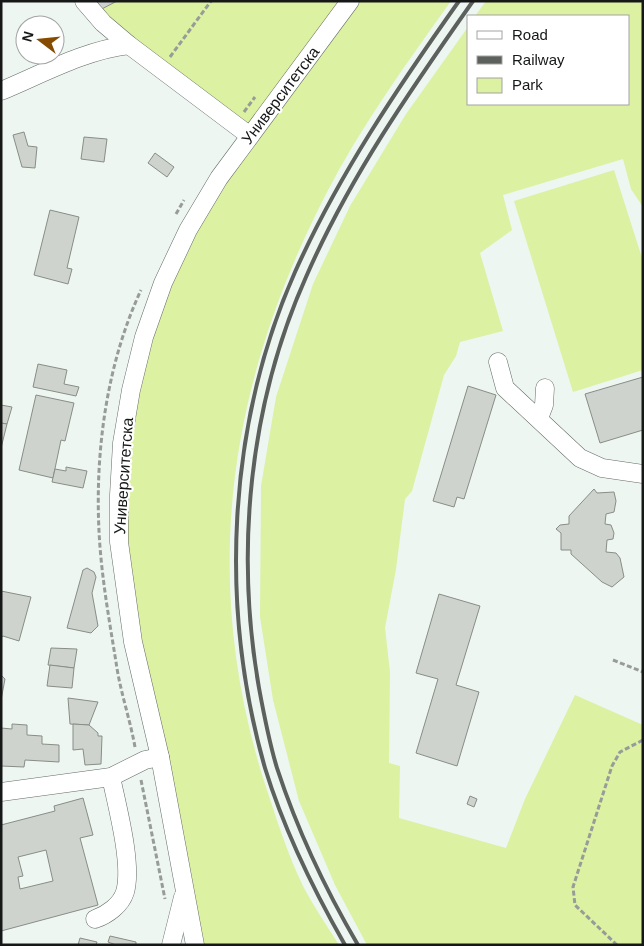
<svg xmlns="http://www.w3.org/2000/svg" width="644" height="946" viewBox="0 0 644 946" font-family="Arial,sans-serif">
  <rect width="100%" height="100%" fill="#eef6f1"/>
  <g fill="#dcf1a2">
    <path d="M84 1H451C406 64 361 126 326 194 229 382 200 574 263 778 275 814 287 854 304 888 314 907 327 926 339 945H195L133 642 122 443 163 283 250 136Z"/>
    <path d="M486 1H643V207L631 189 623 159 503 195 512 230 480 253 503 331 460 342 456 356 444 375 412 491 405 499 396 569 385 628 390 672 389 763 400 766 399 818 506 848 525 799 575 695 643 725V945H367L335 885 299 801 273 700 260 617 261 486 276 397 313 284 350 206 406 114 468 27V104H628V16H475Z"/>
    <path d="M614 170 643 261V370L573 392 514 201Z"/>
  </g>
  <g fill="#ced3cd" stroke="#888d87" fill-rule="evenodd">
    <path d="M94 1H117L98 11Z"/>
    <path d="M24 132 28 146 37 147 35 168 22 167 13 135Z"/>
    <path d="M84 137 107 139 104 162 81 159Z"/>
    <path d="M155 153 174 167 167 177 148 163Z"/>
    <path d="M50 210 79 217 67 268 72 269 68 284 34 275Z"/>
    <path d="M38 364 67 370 64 384 79 387 76 396 33 387Z"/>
    <path d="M643 377V430L600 443 585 394Z"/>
    <path d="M468 386 496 395 464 499 457 497 454 507 433 501Z"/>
    <path d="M36 395 74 403 65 441 61 440 53 478 19 470Z"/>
    <path d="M1 405 12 407 7 424 1 423Z"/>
    <path d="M1 423 7 424 1 448Z"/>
    <path d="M66 467 87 471 83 488 52 482 55 469 66 471Z"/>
    <path d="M594 489 597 493 614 492 616 501 614 512 606 514 605 524 611 525 614 533 613 539 607 540 606 552 616 553 620 558 624 577 612 587 602 582 571 554V550H561V533L556 529 560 525 569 524V516Z"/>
    <path d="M87 568 94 572 96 577 92 593 98 626 91 633 67 628 83 570Z"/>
    <path d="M1 591 31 597 19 641 3 636 1 638Z"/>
    <path d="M439 594 480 606 456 685 479 692 457 766 416 753 438 679 416 673Z"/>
    <path d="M51 648 77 649 74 668 48 665Z"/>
    <path d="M50 665 74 668 72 688 47 686Z"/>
    <path d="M1 675 5 679 1 700Z"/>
    <path d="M68 698 98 702 89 725 70 724Z"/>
    <path d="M12 724 27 725V735L42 736V744L59 745V762L25 760 24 767 1 766V728L12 729Z"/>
    <path d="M73 724 89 725 98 733V736H102L101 764 85 765 83 749 73 750Z"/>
    <path d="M470 796 477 799 474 807 467 804Z"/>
    <path d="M83 798 93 835 80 838 98 905 1 931V825L55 811 54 806ZM46 850 53 881 20 889 18 877 23 876 18 857Z"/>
    <path d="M110 936 136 942V945H116L108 942Z"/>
    <path d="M80 938 97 942 96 945H78Z"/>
  </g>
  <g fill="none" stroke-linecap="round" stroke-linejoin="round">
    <g stroke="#646b66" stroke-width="19">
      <g id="minor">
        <path d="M84 1 103 23 129 45"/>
        <path d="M1 91C42 74 85 50 129 45L250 136"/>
        <path d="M498 362 505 388 580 458 602 468 643 474"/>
        <path d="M539 418 544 405 545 388"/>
        <path d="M1 792 111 777 145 760 160 757"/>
        <path d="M95 919C107 915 121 905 125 892 133 865 117 806 111 777"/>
        <path d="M171 945 183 897"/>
        <path d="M195 945 160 757 133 642 119 542V495L122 443 131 390 144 337 163 283 188 230 219 178 350 1"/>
      </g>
    </g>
    <g stroke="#979c99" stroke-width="3" stroke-dasharray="5 2.5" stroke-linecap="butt">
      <path d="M170 57 211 1"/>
      <path d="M244 112 255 97"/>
      <path d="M176 214 184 200"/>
      <path d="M613 660 643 672"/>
      <path d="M135 747C130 719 120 691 116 662 109 619 101 574 99 531 95 450 107 363 141 290"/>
      <path d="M141 780 165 899"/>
      <path d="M617 945 575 905 573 887 612 766 620 752 643 740"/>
    </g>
    <use href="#minor" stroke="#fff" stroke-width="18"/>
    <g stroke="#5d615e" stroke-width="4">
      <path d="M345 945C313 889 284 830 265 768 219 607 227 426 295 272 338 176 398 87 459 1"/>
      <path d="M358 945C324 887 298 832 277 768 269 742 264 715 259 688 235 551 249 405 306 277 349 178 411 89 473 1"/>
    </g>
  </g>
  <g text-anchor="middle" stroke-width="4.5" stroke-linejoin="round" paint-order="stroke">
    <g font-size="16" fill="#161817" stroke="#fff">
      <text transform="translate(280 95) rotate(-53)" y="6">Университетска</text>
      <text transform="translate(123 476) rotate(-86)" y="6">Университетска</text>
    </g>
  </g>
  <rect width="644" height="946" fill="none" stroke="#161817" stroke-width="5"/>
  <rect x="467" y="15" width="162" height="90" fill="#ffffff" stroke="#a2a3a2"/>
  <rect x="477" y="31" width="25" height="8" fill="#ffffff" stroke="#a2a3a2"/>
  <text x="512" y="40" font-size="15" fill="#161817">Road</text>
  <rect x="477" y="56" width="25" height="8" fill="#5d615e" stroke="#a2a3a2"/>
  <text x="512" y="65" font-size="15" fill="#161817">Railway</text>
  <rect x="477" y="78" width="25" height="15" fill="#dcf1a2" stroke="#a2a3a2"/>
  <text x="512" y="90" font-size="15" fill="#161817">Park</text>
  <g transform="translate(40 40) rotate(286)"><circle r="24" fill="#ffffff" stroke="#a2a3a2"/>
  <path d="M0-4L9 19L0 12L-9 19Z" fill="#854b00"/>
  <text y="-8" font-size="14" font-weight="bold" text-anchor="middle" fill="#161817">N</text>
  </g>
</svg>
